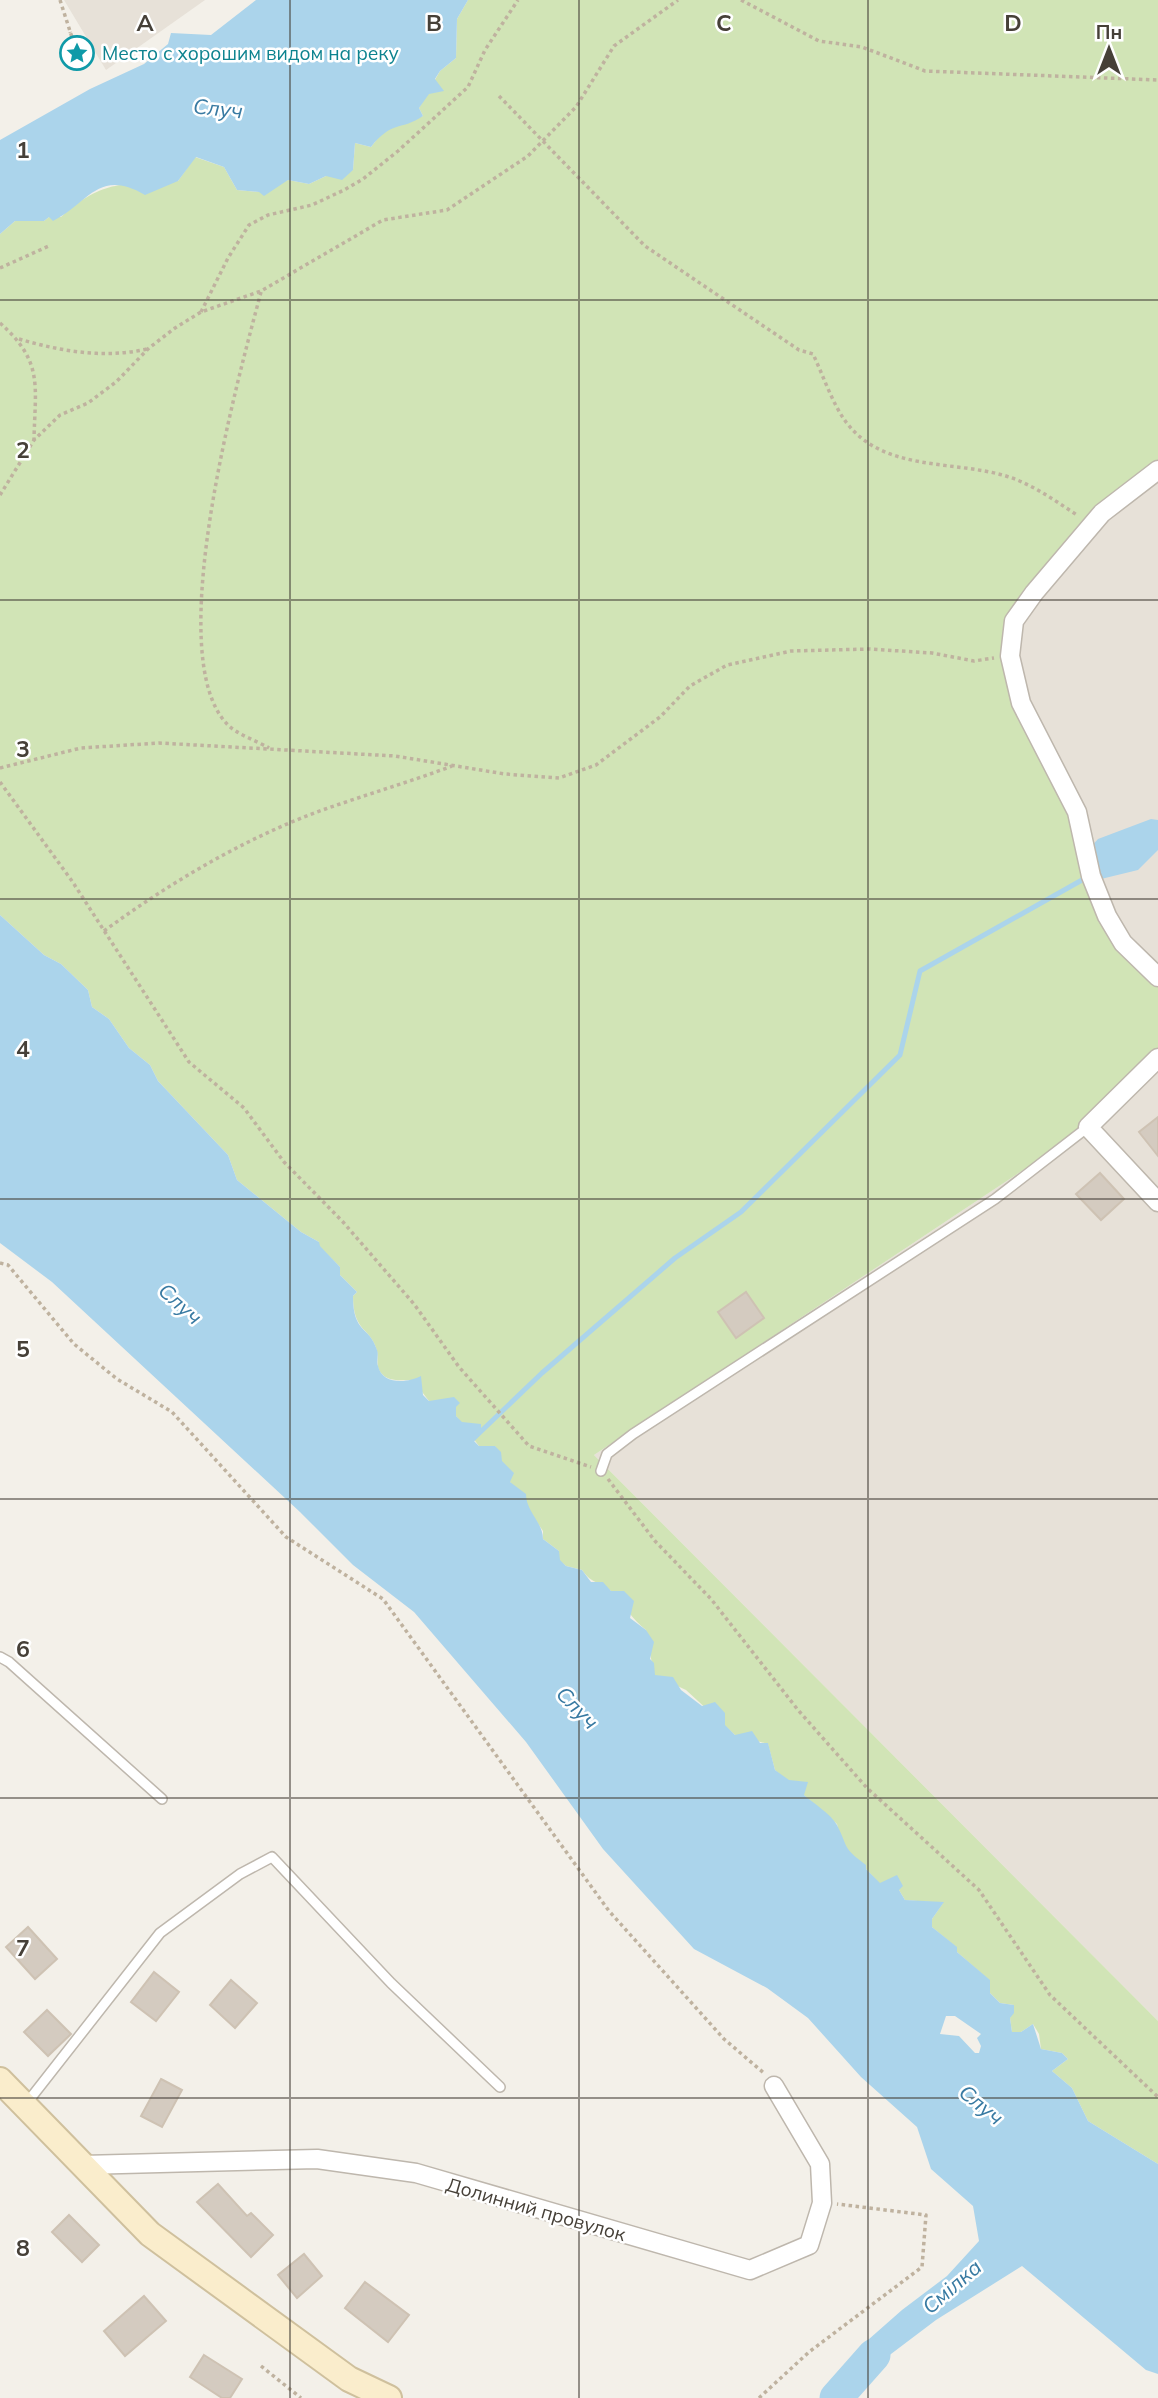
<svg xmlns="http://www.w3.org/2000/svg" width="1158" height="2398" viewBox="0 0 1158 2398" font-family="Mulish,sans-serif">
  <rect width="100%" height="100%" fill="#f3f0e9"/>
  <g fill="#e7e1d8">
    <path d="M64 0H205L106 70Z"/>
    <path d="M1158 470V977L1123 943 1021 703 1014 621 1034 593Z"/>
    <path d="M1158 1058V2021L594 1455 1088 1127Z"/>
  </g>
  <path fill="#d1e4b6" d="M468 0H1158V470L1034 593 1010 656 1077 812 1107 916 1158 977V1058L1088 1127 594 1455 1158 2021V2164L1088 2121 1072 2088 1052 2071 1068 2059 1062 2053 1041 2049 1039 2034 1033 2024 1021 2032H1012L1010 2018 1014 2005 1000 2003 990 1993 989 1980 957 1952 956 1947 932 1927V1919L943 1903 905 1900 899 1890 880 1884 866 1869 865 1865 849 1853 841 1840 837 1824 775 1770 768 1744 735 1735 686 1690 654 1675 646 1630C632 1619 625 1606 613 1593 603 1582 592 1585 582 1570L566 1566 559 1560V1551L543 1539V1531L510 1482 495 1446H479L456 1416V1407L429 1401 413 1380C401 1380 388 1382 381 1373 375 1366 379 1358 377 1351 371 1327 353 1333 353 1296L357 1292 340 1275V1267L319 1246V1242L301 1232 237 1180 228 1155 158 1081 150 1065 129 1048 109 1019 92 1007 88 990 61 964 44 955 0 915V234L15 221H44L49 217H61C104 178 124 185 178 181L195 157 224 167 237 190 259 192 288 180 309 184 326 176 353 170 355 143 371 147 384 130 423 116 419 108 440 71 456 58 457 19Z"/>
  <g fill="#abd4eb" fill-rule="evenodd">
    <path d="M256 0H468L457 19 456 58 440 71 435 79 444 91 429 94 419 108 423 116C401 131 392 120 371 147L355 143 353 170 342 180 326 176 309 184 288 180 264 196 259 192 237 190 224 167 196 157 178 181 145 195C98 168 89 203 53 221L49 217 44 221H15L0 234V140L90 89 144 64 168 44 171 33 211 35Z"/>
    <path d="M1151 819 1158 820V850L1138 870 1101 879 1090 848 1098 839Z"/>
    <path d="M0 915 44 955 61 964 88 990 92 1007 109 1019 129 1048 150 1065 158 1081 228 1155 237 1180 301 1232 319 1242 320 1246 340 1267V1275L357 1292 353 1296C353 1334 369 1325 377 1350 379 1355 376 1361 378 1366 382 1385 408 1383 421 1376L423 1395 429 1401 454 1397 460 1403 456 1407V1416L462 1422 481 1424V1432L473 1440 479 1446H495L501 1452 502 1461 514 1473 510 1482 526 1494C526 1512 543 1522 543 1539L559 1551 560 1560 566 1566 582 1570 591 1582H603L611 1591H624L634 1601 630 1618 646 1630 654 1642 650 1659 654 1663 655 1675 673 1677 681 1690 702 1706 715 1702 725 1713V1725L735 1735 752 1731 760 1743H768L775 1770 789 1780 808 1782 804 1795C813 1803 831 1814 837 1825 849 1849 842 1847 866 1865V1869L880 1883 897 1875 903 1886 899 1890 905 1900 944 1902 932 1919V1927L957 1947V1952L990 1980V1993L1000 2003 1014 2005V2013L1010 2018 1012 2032H1021L1033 2024 1041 2049 1062 2053 1068 2059 1052 2071 1072 2088 1088 2121 1158 2164V2374L1146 2370 1022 2266 936 2320 842 2391 860 2347 902 2310 947 2276 979 2241 973 2206 931 2169 917 2127 861 2077 808 2018 767 1988 694 1949 603 1849 526 1742 414 1612 353 1565 300 1512 52 1282 0 1243ZM946 2016H955L981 2034 977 2038 981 2046 979 2053H975L959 2036 940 2034Z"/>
  </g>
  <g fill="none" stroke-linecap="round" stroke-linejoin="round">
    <path stroke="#abd4eb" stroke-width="5" d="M472 1440 542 1373 675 1258 741 1212 900 1055 920 971 1082 880"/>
    <path stroke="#abd4eb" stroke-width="33" d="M836 2398 874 2355"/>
  </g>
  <g fill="#d4cbc0" stroke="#cec2b3" stroke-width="2">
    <path d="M1158 1117V1156L1139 1132Z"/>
    <path d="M1100 1173 1124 1199 1101 1220 1076 1194Z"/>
    <path d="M746 1292 764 1318 736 1338 718 1312Z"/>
    <path d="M28 1927 57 1959 35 1979 6 1947Z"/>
    <path d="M154 1972 179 1992 156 2021 131 2002Z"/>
    <path d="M231 1980 257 2003 235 2028 210 2005Z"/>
    <path d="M47 2010 71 2034 48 2056 24 2032Z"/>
    <path d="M161 2079 182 2090 162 2127 141 2116Z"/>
    <path d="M218 2184 247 2216 251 2213 273 2235 251 2257 197 2202Z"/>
    <path d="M69 2215 99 2245 82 2262 52 2232Z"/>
    <path d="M304 2254 322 2276 297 2298 278 2275Z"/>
    <path d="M365 2282 409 2315 388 2342 345 2308Z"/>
    <path d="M144 2296 166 2321 125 2356 104 2331Z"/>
    <path d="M204 2355 242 2379 230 2398H222L190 2377Z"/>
  </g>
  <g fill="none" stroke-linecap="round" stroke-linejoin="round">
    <g stroke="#beb7ad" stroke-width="12">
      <g id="service">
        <path d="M601 1471 607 1454 633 1434 995 1199 1088 1127"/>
        <path d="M0 1657 9 1662 162 1799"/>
        <path d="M26 2104 160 1933 240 1874 272 1857 391 1983 500 2087"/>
      </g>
    </g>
    <g stroke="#beb7ad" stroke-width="21">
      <g id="minor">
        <path d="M1158 470 1102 513 1034 593 1014 621 1010 656 1021 703 1077 812 1091 876 1107 916 1123 943 1158 977"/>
        <path d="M1158 1058 1088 1127 1158 1202"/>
        <path d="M83 2165 317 2159 416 2173 750 2270 809 2245 822 2203 820 2164 774 2086"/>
      </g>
    </g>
    <g stroke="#cfc09d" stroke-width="28">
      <path id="secondary" d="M0 2080 150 2234 349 2379 389 2398"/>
    </g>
    <g stroke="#bfb29f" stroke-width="3.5" stroke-dasharray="3.5 3.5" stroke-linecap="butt">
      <path d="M60 0 77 53 70 32"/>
      <path d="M741 0 819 41 862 47 925 71 1158 80"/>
      <path d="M499 96 645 246 799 350 813 354C823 375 832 403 846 422 883 472 953 460 1006 476 1032 484 1054 500 1077 515"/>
      <path d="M0 268 51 245"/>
      <path d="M261 292C238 379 161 655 227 724 236 734 257 741 269 748"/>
      <path d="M201 312 228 258 249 225 268 215 312 205 344 190 363 179 398 151 468 87 485 50 518 0"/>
      <path d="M0 323C44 362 35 386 34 440"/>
      <path d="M19 339C60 351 104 359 147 349"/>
      <path d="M0 495 34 440 60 415 88 403 116 382 149 348 175 328 201 312 261 291 383 220 447 210 528 156 576 107 614 46 678 0"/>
      <path d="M0 768 81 748 159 743 395 756 505 774 559 778 596 765 660 717 690 686 727 665 791 651 869 649 932 653 974 661 994 658"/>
      <path d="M0 782 72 881 189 1062 244 1108 284 1162 343 1222 414 1304 459 1367 529 1446 591 1467"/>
      <path d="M104 931C175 879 257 831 340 804 378 791 415 780 452 766"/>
      <path d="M0 1263 8 1265 74 1344 117 1379 172 1412 286 1537 383 1599 609 1911 724 2039 765 2074"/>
      <path d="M608 1479 655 1541 711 1599 798 1710 867 1788 979 1890 1050 1995 1158 2097"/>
      <path d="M261 2366 301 2398"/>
      <path d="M759 2398 809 2352 922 2267 926 2215 837 2204"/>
    </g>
    <use href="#service" stroke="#fff" stroke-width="9"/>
    <use href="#minor" stroke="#fff" stroke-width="18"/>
    <use href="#secondary" stroke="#faedcc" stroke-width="24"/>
  </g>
  <path fill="none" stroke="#464038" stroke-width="2" stroke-opacity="0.55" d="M290 0V2398M579 0V2398M868 0V2398M0 300H1158M0 600H1158M0 899H1158M0 1199H1158M0 1499H1158M0 1798H1158M0 2098H1158"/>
  <defs>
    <g id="sight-ring" transform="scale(1.75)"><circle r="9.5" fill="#fff" stroke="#0f9aa8" stroke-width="1.5"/><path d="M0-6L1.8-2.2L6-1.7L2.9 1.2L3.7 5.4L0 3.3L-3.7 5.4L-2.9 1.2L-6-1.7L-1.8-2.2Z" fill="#0f9aa8"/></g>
  </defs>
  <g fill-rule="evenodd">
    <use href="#sight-ring" x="77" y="53"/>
  </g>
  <g text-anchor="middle" stroke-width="5" stroke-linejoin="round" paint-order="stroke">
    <g font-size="19" fill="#0d838f" stroke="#fff" text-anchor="start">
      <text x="102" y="60">Место с хорошим видом на реку</text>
    </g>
    <g font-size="19" fill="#464038" stroke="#fff">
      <text transform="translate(536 2209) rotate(16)" y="7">Долинний провулок</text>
    </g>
    <g font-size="21" font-style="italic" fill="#387aa2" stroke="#fff">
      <text transform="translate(218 109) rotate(6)" y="7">Случ</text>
      <text transform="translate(180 1304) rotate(42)" y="7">Случ</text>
      <text transform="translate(577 1708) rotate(46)" y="7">Случ</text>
      <text transform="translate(981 2105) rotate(39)" y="7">Случ</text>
      <text transform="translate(952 2287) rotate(-41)" y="7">Смілка</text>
    </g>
  </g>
  <g font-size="23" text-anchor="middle" font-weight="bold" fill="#464038" stroke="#fff" stroke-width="5" stroke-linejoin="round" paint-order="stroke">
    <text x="145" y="31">A</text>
    <text x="434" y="31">B</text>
    <text x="724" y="31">C</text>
    <text x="1013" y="31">D</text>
    <text x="23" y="158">1</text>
    <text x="23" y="458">2</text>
    <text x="23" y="757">3</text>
    <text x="23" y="1057">4</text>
    <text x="23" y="1357">5</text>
    <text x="23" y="1657">6</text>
    <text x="23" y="1956">7</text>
    <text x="23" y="2256">8</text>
  </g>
  <g transform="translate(1109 49)" stroke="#ffffff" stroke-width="5" paint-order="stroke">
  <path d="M0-5L12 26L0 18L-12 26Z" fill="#464038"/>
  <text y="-10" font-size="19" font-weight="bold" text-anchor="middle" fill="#464038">Пн</text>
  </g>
</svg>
